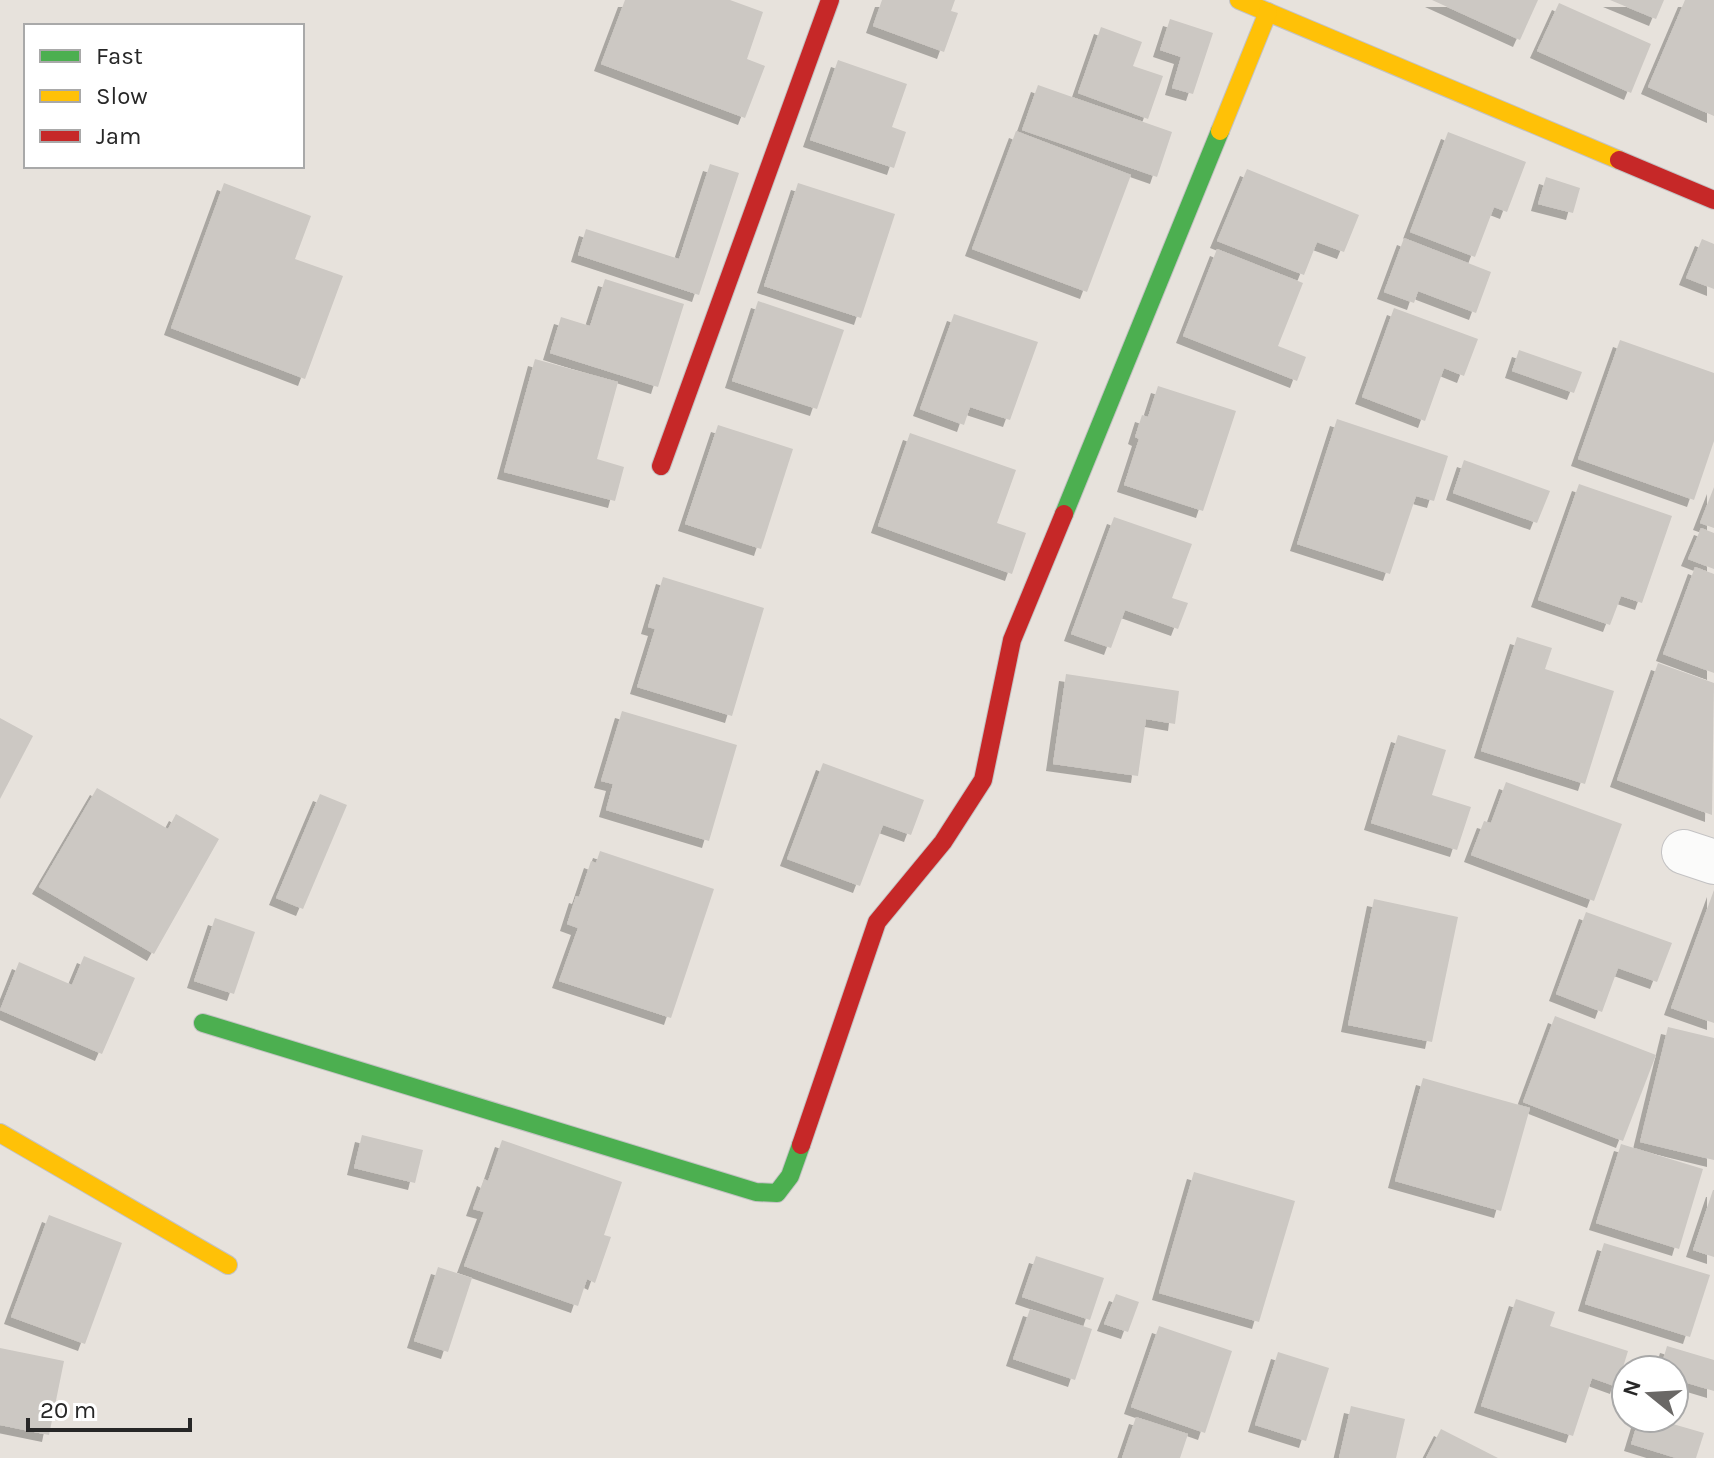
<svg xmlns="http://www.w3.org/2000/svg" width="1714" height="1458" viewBox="0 0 1714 1458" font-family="Karla,sans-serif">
  <defs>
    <filter id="shadow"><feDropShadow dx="-7" dy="7" stdDeviation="0" flood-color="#0004"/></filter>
  </defs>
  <rect width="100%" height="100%" fill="#e7e2dc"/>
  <g fill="#ccc8c3" filter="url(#shadow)">
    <path d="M625 0H730L763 12 747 59 765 66 745 118 601 64Z"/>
    <path d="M882 0H955L951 11 958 13 944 52 873 26Z"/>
    <path d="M1432 0H1538L1520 40Z"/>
    <path d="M1610 0H1664L1656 19Z"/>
    <path d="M1685 0H1714V116L1648 87Z"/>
    <path d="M1559 3 1651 44 1631 93 1537 51Z"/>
    <path d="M1170 19 1213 33 1193 94 1172 88 1181 57 1160 50Z"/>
    <path d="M1101 27 1142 42 1133 66 1163 76 1148 119 1078 93Z"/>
    <path d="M838 60 907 84 892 127 906 132 894 168 810 140Z"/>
    <path d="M1038 85 1172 132 1157 177 1022 130Z"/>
    <path d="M1016 131 1131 175 1087 292 972 249Z"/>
    <path d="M1448 132 1526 162 1507 212 1494 207 1475 257 1410 232Z"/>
    <path d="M710 164 739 173 699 295 578 255 586 229 679 259Z"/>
    <path d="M1247 169 1359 215 1344 252 1317 242 1304 275 1217 241Z"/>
    <path d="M1546 177 1580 188 1573 213 1538 204Z"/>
    <path d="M224 183 311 216 295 259 343 276 305 379 171 328Z"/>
    <path d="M798 183 895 214 861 318 764 286Z"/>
    <path d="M1404 238 1491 272 1476 313 1418 291 1414 303 1384 292Z"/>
    <path d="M1702 239 1714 244V289L1686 278Z"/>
    <path d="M1217 249 1303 283 1278 346 1306 357 1297 381 1183 336Z"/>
    <path d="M605 279 684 304 658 387 550 353 561 317 590 326Z"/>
    <path d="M758 301 844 330 817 409 732 381Z"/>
    <path d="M1394 308 1478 339 1464 376 1444 368 1425 421 1362 397Z"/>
    <path d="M954 314 1038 342 1010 420 970 407 964 425 920 409Z"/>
    <path d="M1620 340 1714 373V441L1694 500 1578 459Z"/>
    <path d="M1519 350 1582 372 1574 393 1512 371Z"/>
    <path d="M535 359 618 382 597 459 624 467 615 501 504 472Z"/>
    <path d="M1158 386 1236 411 1203 511 1124 485 1139 439 1135 437 1142 415 1148 417Z"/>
    <path d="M1337 419 1448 456 1434 501 1416 496 1390 574 1297 544Z"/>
    <path d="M718 425 793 449 761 549 685 524Z"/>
    <path d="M910 433 1016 470 997 523 1026 533 1012 574 878 526Z"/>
    <path d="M1464 460 1550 491 1537 523 1453 493Z"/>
    <path d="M1579 484 1672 516 1642 603 1621 596 1610 625 1538 600Z"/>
    <path d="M1714 487V528L1700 523Z"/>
    <path d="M1114 517 1192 544 1172 598 1188 603 1178 629 1125 610 1111 648 1071 634Z"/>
    <path d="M1701 528 1714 533V569L1688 559Z"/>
    <path d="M1695 567 1714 574V673L1663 654Z"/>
    <path d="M663 577 764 608 732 716 637 687 655 629 648 627Z"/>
    <path d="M1517 637 1552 648 1545 669 1614 691 1585 784 1481 751Z"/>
    <path d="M1658 663 1714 683 1712 815 1617 780Z"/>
    <path d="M1066 674 1179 691 1175 724 1146 719 1138 776 1053 764Z"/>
    <path d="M622 711 737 745 709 841 606 810 613 784 601 781Z"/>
    <path d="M0 718 33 736 0 799Z"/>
    <path d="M1398 735 1446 750 1432 795 1471 807 1457 850 1371 823Z"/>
    <path d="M823 763 924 800 911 835 883 825 860 886 787 859Z"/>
    <path d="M1506 782 1622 824 1594 901 1471 855 1484 821 1491 823Z"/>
    <path d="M97 788 168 829 176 814 219 839 154 954 39 887Z"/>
    <path d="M320 794 347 805 303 909 276 898Z"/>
    <path d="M600 851 714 889 671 1018 559 981 578 928 567 924 576 896 579 897 591 861 596 863Z"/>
    <path d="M1714 890V1023L1671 1008Z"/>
    <path d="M1374 899 1458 917 1432 1042 1348 1025Z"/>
    <path d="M1586 912 1672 943 1657 982 1618 968 1602 1012 1556 994Z"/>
    <path d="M215 918 255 932 234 994 194 981Z"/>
    <path d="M84 956 135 978 102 1054 0 1010 19 962 72 985Z"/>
    <path d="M1555 1016 1656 1055 1623 1141 1523 1102Z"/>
    <path d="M1668 1027 1714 1038V1160L1640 1142Z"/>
    <path d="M1423 1078 1530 1108 1501 1211 1395 1181Z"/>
    <path d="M362 1135 423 1150 415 1183 354 1168Z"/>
    <path d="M502 1140 622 1182 604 1235 611 1237 595 1283 587 1279 578 1306 464 1266 484 1212 473 1209 484 1179 488 1181Z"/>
    <path d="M1621 1144 1703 1169 1679 1249 1596 1223Z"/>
    <path d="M1194 1172 1295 1201 1259 1322 1159 1293Z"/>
    <path d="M1713 1190H1714V1257L1693 1250Z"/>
    <path d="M49 1215 122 1243 85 1344 11 1317Z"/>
    <path d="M1604 1243 1710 1275 1690 1337 1585 1304Z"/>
    <path d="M1036 1256 1104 1278 1090 1320 1022 1297Z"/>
    <path d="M438 1267 472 1278 448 1352 414 1341Z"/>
    <path d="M1116 1294 1139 1302 1128 1332 1104 1324Z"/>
    <path d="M1516 1299 1555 1312 1550 1326 1628 1351 1617 1387 1592 1378 1573 1436 1481 1406Z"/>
    <path d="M1030 1309 1092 1329 1075 1380 1013 1359Z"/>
    <path d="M1159 1326 1232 1351 1205 1433 1131 1407Z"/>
    <path d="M1667 1346 1714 1360V1391L1674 1379V1370H1660Z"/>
    <path d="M0 1348 64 1361 49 1435 0 1425Z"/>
    <path d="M1278 1352 1329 1368 1306 1441 1255 1425Z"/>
    <path d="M1351 1406 1405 1419 1396 1458H1339Z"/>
    <path d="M1136 1417 1188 1434 1180 1458H1122Z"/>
    <path d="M1639 1418H1652L1704 1433 1696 1458H1676L1631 1444Z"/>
    <path d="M1441 1429 1498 1458H1426Z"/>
  </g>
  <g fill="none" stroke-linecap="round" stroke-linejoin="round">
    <g stroke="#c3c2c3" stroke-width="46">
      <path id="street" d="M1684 852 1714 862"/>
    </g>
    <g stroke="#c3c2c3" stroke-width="20">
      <g id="fast">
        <path d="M1064 514 1220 131"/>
        <path d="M203 1023 756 1192 777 1193 790 1176 801 1145"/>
      </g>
    </g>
    <g stroke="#c3c2c3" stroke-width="20">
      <g id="slow">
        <path d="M1239 0 1619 160"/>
        <path d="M1220 131 1268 12"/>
        <path d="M0 1133 228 1265"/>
      </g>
    </g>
    <g stroke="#c3c2c3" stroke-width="20">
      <g id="jam">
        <path d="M1619 160 1714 200"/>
        <path d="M661 466 830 0"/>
        <path d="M801 1145 877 922 943 842 983 780 1012 640 1064 514"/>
      </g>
    </g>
    <use href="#street" stroke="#fbfbfa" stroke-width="44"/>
    <use href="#fast" stroke="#4caf50" stroke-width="18"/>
    <use href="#slow" stroke="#ffc107" stroke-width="18"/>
    <use href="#jam" stroke="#c62828" stroke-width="18"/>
  </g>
  <rect x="24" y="24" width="280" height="144" fill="#ffffff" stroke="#a9a9a9" stroke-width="2"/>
  <rect x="40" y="50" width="40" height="12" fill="#4caf50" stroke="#a9a9a9" stroke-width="2"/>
  <text x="96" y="64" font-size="24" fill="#272727">Fast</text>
  <rect x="40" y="90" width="40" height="12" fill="#ffc107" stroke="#a9a9a9" stroke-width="2"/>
  <text x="96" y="104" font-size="24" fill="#272727">Slow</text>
  <rect x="40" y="130" width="40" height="12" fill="#c62828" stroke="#a9a9a9" stroke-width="2"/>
  <text x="96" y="144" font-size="24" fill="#272727">Jam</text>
  <g transform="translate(1650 1394) rotate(288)"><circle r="38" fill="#ffffff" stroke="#a9a9a9" stroke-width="2"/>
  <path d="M0-6L14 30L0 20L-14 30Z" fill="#6a6866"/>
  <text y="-12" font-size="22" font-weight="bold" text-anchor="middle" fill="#272727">N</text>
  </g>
  <path d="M28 1418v12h162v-12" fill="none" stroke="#272727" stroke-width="4"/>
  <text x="40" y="1418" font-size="24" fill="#272727" stroke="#ffffff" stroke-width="6" paint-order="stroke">20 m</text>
</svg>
